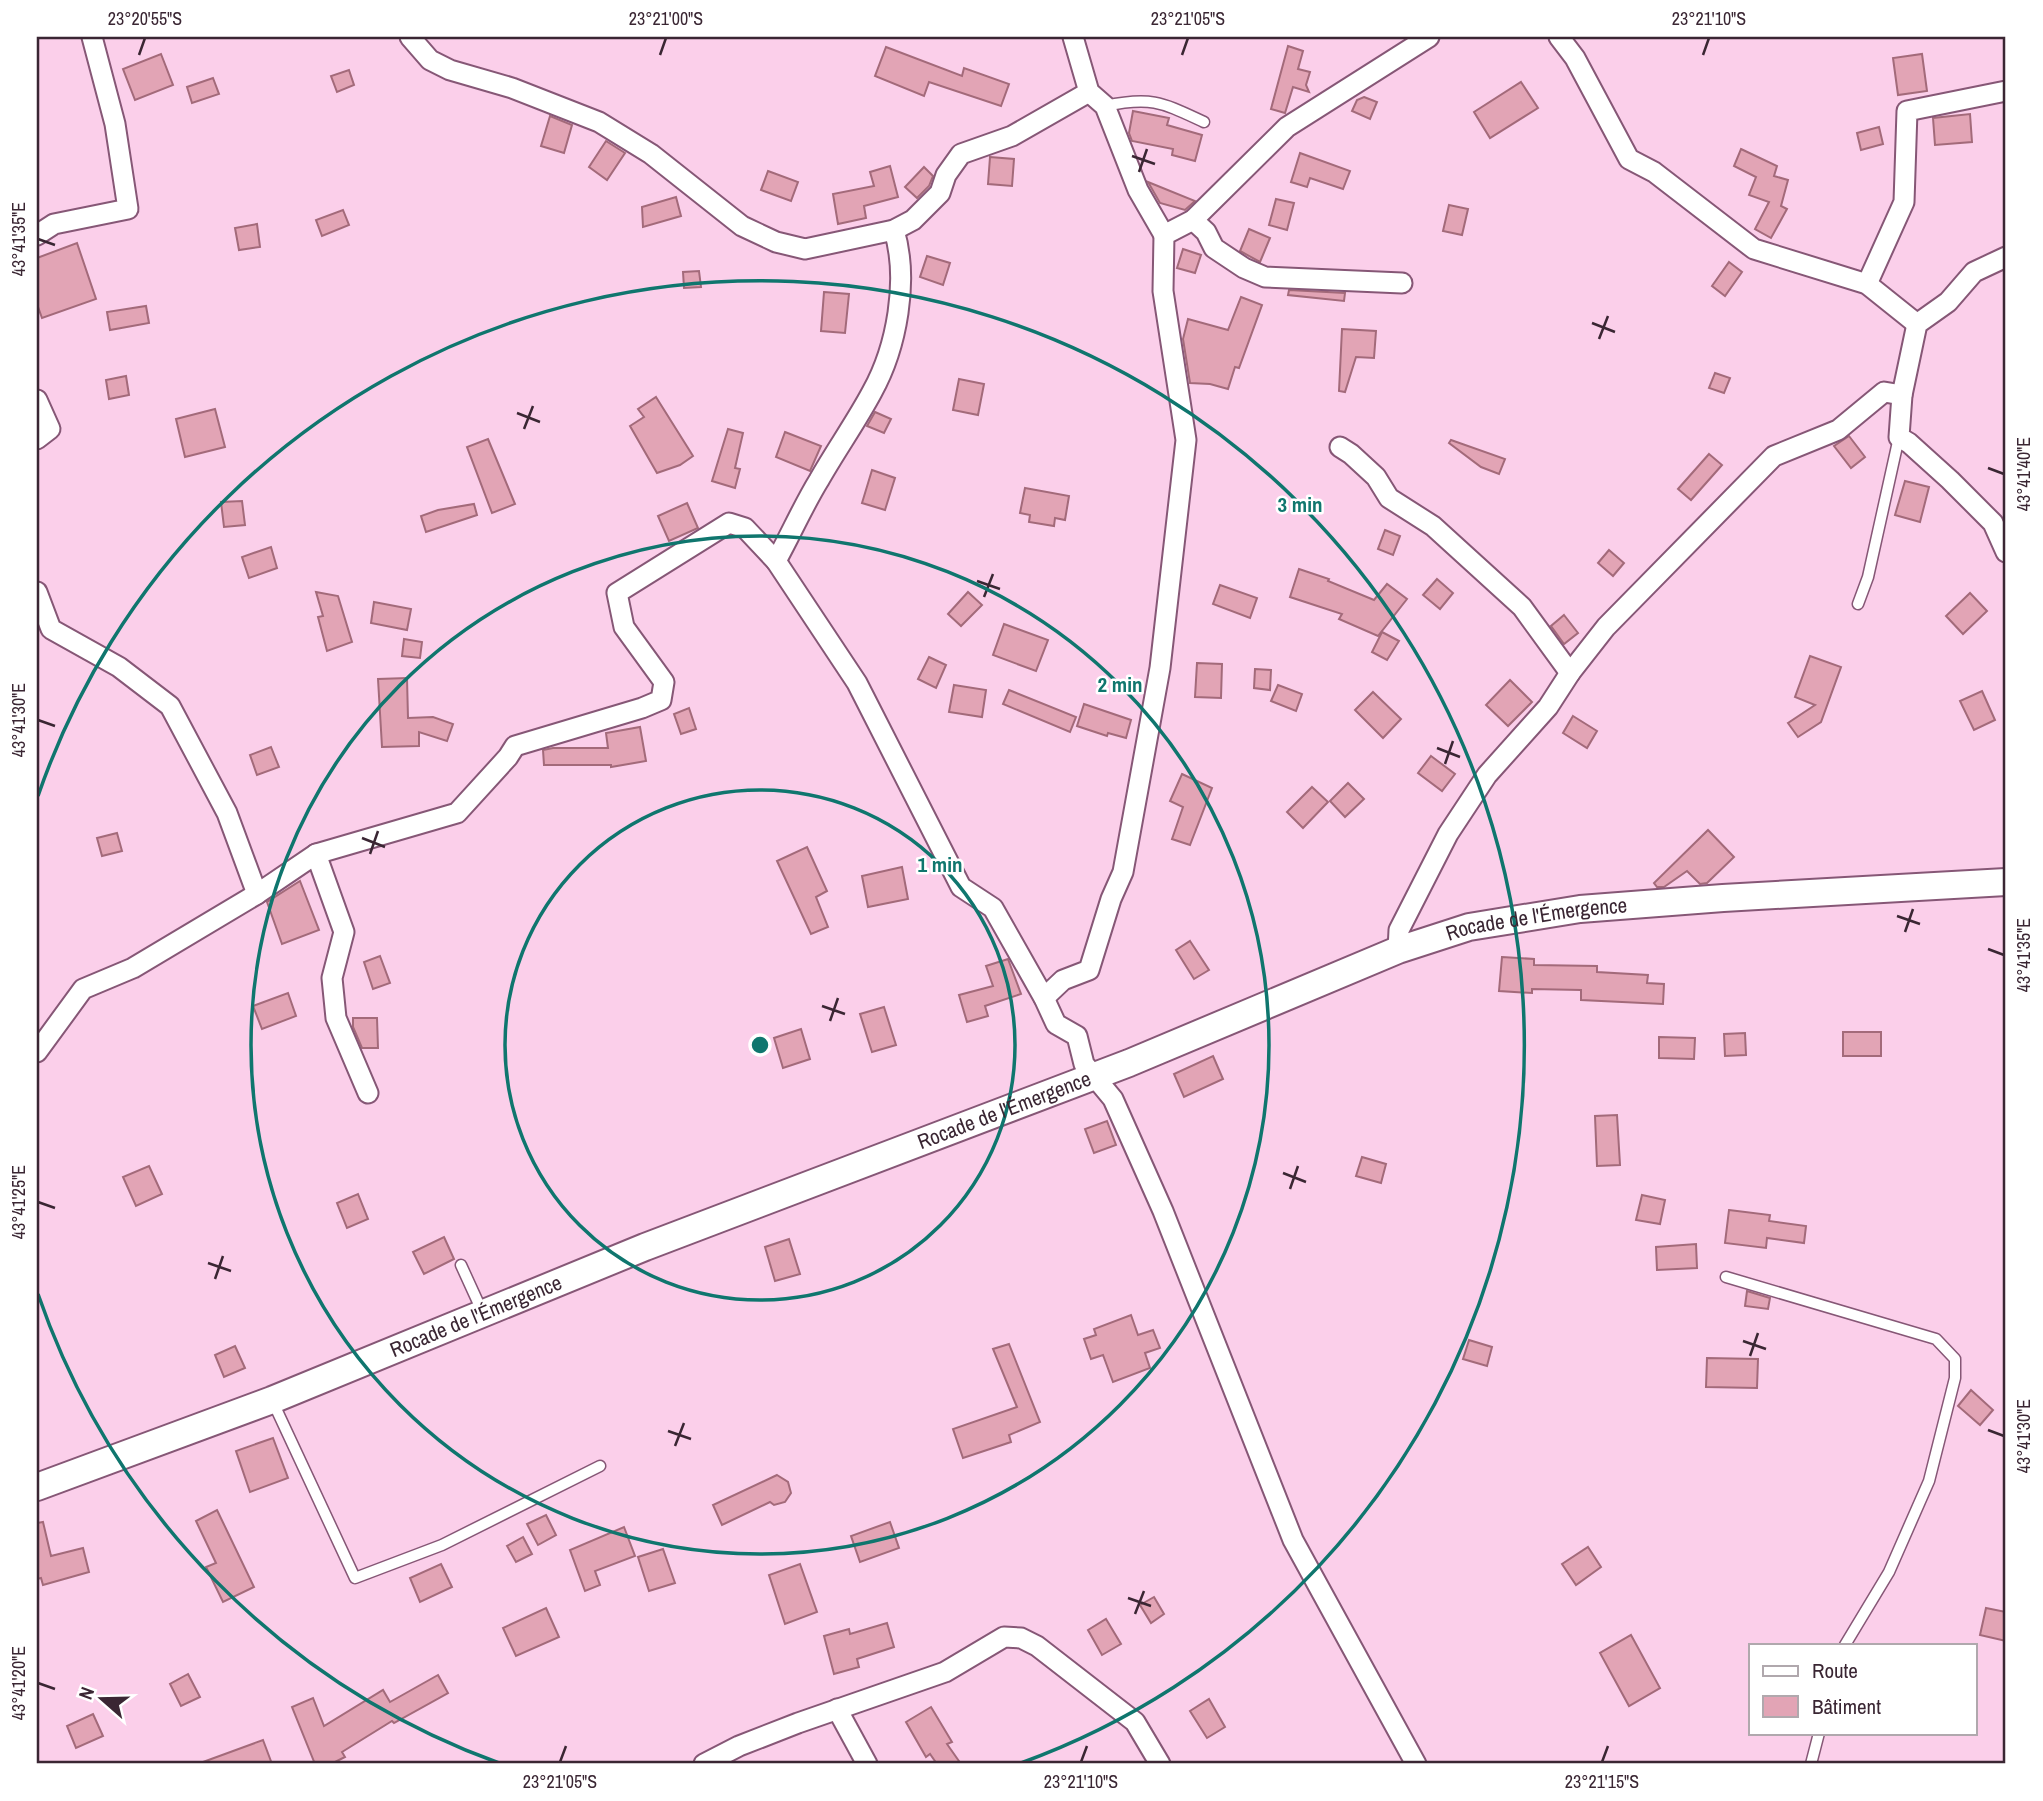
<svg xmlns="http://www.w3.org/2000/svg" width="2043" height="1801" viewBox="0 0 2043 1801" font-family="'Archivo Narrow',sans-serif">
  <rect width="100%" height="100%" fill="#fbcfea"/>
  <g fill="#e2a4b5" stroke="#a36a7a" stroke-width="2">
    <path d="M1288 46 1303 51 1298 69 1310 72 1306 85 1309 92 1293 87 1285 113 1271 109Z"/>
    <path d="M886 47 962 76 964 68 1009 84 1001 106 929 82 924 96 875 76Z"/>
    <path d="M161 54 173 85 135 100 123 69Z"/>
    <path d="M1922 54 1927 91 1898 95 1893 58Z"/>
    <path d="M349 70 354 85 337 92 331 76Z"/>
    <path d="M213 78 219 94 192 103 187 87Z"/>
    <path d="M1521 82 1538 108 1490 138 1474 112Z"/>
    <path d="M1364 97 1377 102 1370 119 1352 111 1357 100Z"/>
    <path d="M1133 111 1169 118 1167 125 1202 135 1195 161 1172 155 1173 149 1132 141 1129 133Z"/>
    <path d="M1970 114 1972 142 1935 145 1933 118Z"/>
    <path d="M550 116 572 125 564 153 541 146Z"/>
    <path d="M1879 127 1883 144 1861 150 1857 133Z"/>
    <path d="M606 141 625 153 607 180 589 167Z"/>
    <path d="M1741 149 1777 166 1774 176 1788 180 1781 206 1787 209 1771 238 1755 229 1769 202 1749 195 1756 177 1734 166Z"/>
    <path d="M1300 153 1350 171 1343 189 1310 178 1307 187 1291 182Z"/>
    <path d="M990 157 1014 159 1012 186 988 184Z"/>
    <path d="M890 166 898 197 864 206 866 218 838 224 833 194 874 186 870 172Z"/>
    <path d="M924 167 933 176 929 186 917 198 905 187Z"/>
    <path d="M768 171 798 182 791 201 761 190Z"/>
    <path d="M1148 182 1195 201 1185 210 1160 203Z"/>
    <path d="M676 197 681 216 643 227 642 207Z"/>
    <path d="M1276 199 1294 203 1287 230 1269 225Z"/>
    <path d="M1449 205 1468 209 1462 235 1443 231Z"/>
    <path d="M343 210 349 225 322 236 316 220Z"/>
    <path d="M257 224 260 247 239 250 235 228Z"/>
    <path d="M1249 229 1270 238 1260 262 1240 251Z"/>
    <path d="M77 243 96 299 42 318 37 304V258Z"/>
    <path d="M1183 249 1201 255 1195 273 1177 268Z"/>
    <path d="M927 256 950 263 943 285 920 277Z"/>
    <path d="M1729 262 1742 272 1725 296 1712 286Z"/>
    <path d="M699 271 701 287 684 288 683 272Z"/>
    <path d="M1289 290 1345 293 1344 301 1288 295Z"/>
    <path d="M824 292 849 294 845 333 821 331Z"/>
    <path d="M1241 297 1262 305 1239 368 1235 367 1228 389 1210 384 1190 383 1183 339 1188 319 1228 330Z"/>
    <path d="M146 306 149 323 110 330 107 312Z"/>
    <path d="M1342 329 1376 331 1374 358 1356 357 1345 392 1339 391Z"/>
    <path d="M1715 373 1730 378 1724 393 1709 388Z"/>
    <path d="M126 376 129 395 109 399 106 380Z"/>
    <path d="M959 379 984 384 978 415 953 410Z"/>
    <path d="M656 397 693 456 680 465 657 473 630 426 644 417 638 409Z"/>
    <path d="M215 409 225 447 185 457 176 419Z"/>
    <path d="M875 412 891 419 884 433 867 426Z"/>
    <path d="M728 429 743 433 735 468 740 469 735 488 712 481Z"/>
    <path d="M785 432 821 446 810 471 776 457Z"/>
    <path d="M1849 436 1865 457 1851 468 1834 446Z"/>
    <path d="M488 439 515 504 492 513 467 447Z"/>
    <path d="M1451 440 1505 459 1499 474 1481 467 1449 443Z"/>
    <path d="M1709 454 1722 465 1691 500 1678 489Z"/>
    <path d="M872 470 895 478 885 510 862 503Z"/>
    <path d="M1905 481 1929 487 1920 522 1895 515Z"/>
    <path d="M1025 488 1069 496 1065 520 1055 518 1054 526 1029 522 1030 515 1020 513Z"/>
    <path d="M242 501 245 525 224 527 221 502Z"/>
    <path d="M687 503 698 528 669 541 658 516Z"/>
    <path d="M474 504 477 515 426 532 421 516 438 510Z"/>
    <path d="M1385 530 1400 536 1393 555 1378 549Z"/>
    <path d="M271 547 277 568 249 578 242 557Z"/>
    <path d="M1609 550 1624 563 1613 576 1598 563Z"/>
    <path d="M1299 569 1329 579 1328 581 1374 600 1387 584 1407 599 1378 636 1339 619 1342 614 1290 597Z"/>
    <path d="M1437 579 1453 593 1440 609 1423 595Z"/>
    <path d="M1220 585 1257 598 1250 618 1213 604Z"/>
    <path d="M316 592 338 596 352 642 327 651 318 617 323 616Z"/>
    <path d="M968 592 982 605 961 626 948 614Z"/>
    <path d="M1970 593 1987 611 1963 634 1946 616Z"/>
    <path d="M374 602 411 609 407 630 371 623Z"/>
    <path d="M1564 615 1578 633 1564 644 1551 626Z"/>
    <path d="M1004 624 1048 640 1036 671 993 655Z"/>
    <path d="M1382 632 1399 641 1387 660 1372 652Z"/>
    <path d="M404 639 422 642 420 658 402 656Z"/>
    <path d="M1810 656 1841 667 1821 722 1798 737 1788 723 1815 705 1795 697Z"/>
    <path d="M929 657 946 665 936 688 918 679Z"/>
    <path d="M1197 663 1222 664 1221 698 1195 697Z"/>
    <path d="M1255 669 1271 670 1270 690 1254 688Z"/>
    <path d="M407 678 408 718 433 717 453 724 447 741 419 732V746L382 747 378 679Z"/>
    <path d="M1510 680 1532 702 1508 726 1486 705Z"/>
    <path d="M954 685 986 690 982 717 949 712Z"/>
    <path d="M1278 685 1302 694 1296 711 1271 701Z"/>
    <path d="M1009 690 1076 717 1070 732 1003 704Z"/>
    <path d="M1982 691 1995 720 1974 730 1960 701Z"/>
    <path d="M1373 692 1401 719 1383 738 1355 710Z"/>
    <path d="M1084 704 1131 720 1126 738 1108 733 1107 736 1077 726Z"/>
    <path d="M689 708 696 729 681 734 674 714Z"/>
    <path d="M1573 716 1597 731 1587 748 1563 733Z"/>
    <path d="M640 727 646 761 611 767V765H544L543 750 553 748H608L606 733Z"/>
    <path d="M271 747 279 767 257 775 250 755Z"/>
    <path d="M1431 756 1455 774 1442 791 1418 773Z"/>
    <path d="M1182 774 1212 788 1190 845 1172 839 1183 807 1170 801Z"/>
    <path d="M1348 783 1364 799 1345 817 1330 801Z"/>
    <path d="M1312 787 1328 802 1303 828 1287 812Z"/>
    <path d="M1708 830 1734 857 1707 883 1700 884 1687 871 1664 887H1657L1654 883Z"/>
    <path d="M117 833 122 851 102 856 97 838Z"/>
    <path d="M807 847 827 891 816 897 828 927 811 934 777 861Z"/>
    <path d="M902 867 908 899 868 907 862 876Z"/>
    <path d="M300 881 319 930 282 944 267 902Z"/>
    <path d="M1190 941 1209 970 1194 979 1176 950Z"/>
    <path d="M380 956 390 983 373 989 364 962Z"/>
    <path d="M1502 957 1534 959V965L1597 966V972L1648 975 1647 983 1664 984 1663 1004 1581 1000V990L1532 989V993L1499 991Z"/>
    <path d="M1008 959 1021 994 985 1006 988 1016 967 1022 959 995 993 986 986 966Z"/>
    <path d="M288 993 296 1016 262 1029 253 1006Z"/>
    <path d="M884 1007 896 1045 872 1052 860 1014Z"/>
    <path d="M353 1018H377L378 1048H362L353 1027Z"/>
    <path d="M801 1029 810 1059 783 1068 774 1038Z"/>
    <rect x="1843" y="1032" width="38" height="24"/>
    <path d="M1745 1033 1746 1055 1725 1056 1724 1034Z"/>
    <path d="M1659 1037 1695 1038 1694 1059 1659 1058Z"/>
    <path d="M1213 1056 1223 1079 1184 1097 1174 1074Z"/>
    <path d="M1617 1115 1620 1165 1597 1166 1595 1116Z"/>
    <path d="M1107 1121 1116 1145 1094 1153 1085 1129Z"/>
    <path d="M1362 1157 1386 1164 1381 1183 1356 1176Z"/>
    <path d="M149 1166 162 1194 136 1206 123 1177Z"/>
    <path d="M358 1194 368 1219 347 1228 337 1203Z"/>
    <path d="M1642 1195 1665 1200 1660 1224 1636 1220Z"/>
    <path d="M1729 1210 1770 1215 1769 1221 1806 1226 1804 1243 1767 1238 1766 1248 1725 1243Z"/>
    <path d="M444 1237 454 1259 424 1274 413 1252Z"/>
    <path d="M789 1239 800 1274 775 1281 765 1247Z"/>
    <path d="M1696 1244 1697 1268 1657 1270 1656 1247Z"/>
    <path d="M1747 1291 1770 1298 1768 1309 1745 1306Z"/>
    <path d="M1131 1315 1138 1335 1153 1330 1160 1348 1145 1353 1150 1368 1113 1382 1103 1355 1091 1359 1084 1339 1096 1335 1094 1329Z"/>
    <path d="M1469 1340 1492 1347 1487 1366 1463 1359Z"/>
    <path d="M1009 1344 1040 1422 1009 1435 1011 1442 963 1458 953 1429 1017 1407 993 1349Z"/>
    <path d="M235 1346 245 1368 224 1377 215 1355Z"/>
    <path d="M1707 1358 1758 1359 1757 1388 1706 1387Z"/>
    <path d="M1971 1390 1993 1410 1980 1425 1958 1406Z"/>
    <path d="M273 1438 288 1478 250 1492 236 1451Z"/>
    <path d="M777 1475 788 1482 791 1493 785 1502 774 1505 770 1502 722 1525 713 1505Z"/>
    <path d="M217 1510 254 1587 223 1602 206 1567 216 1563 196 1521Z"/>
    <path d="M546 1515 556 1535 538 1545 527 1524Z"/>
    <path d="M43 1522 51 1556 83 1548 89 1572 43 1585 41 1578 37 1579V1523Z"/>
    <path d="M890 1522 899 1548 860 1562 851 1536Z"/>
    <path d="M624 1527 635 1556 595 1571 600 1585 585 1591 570 1550Z"/>
    <path d="M523 1537 532 1554 516 1562 507 1546Z"/>
    <path d="M1588 1547 1601 1567 1576 1585 1562 1564Z"/>
    <path d="M663 1549 675 1583 649 1591 638 1557Z"/>
    <path d="M441 1564 452 1587 420 1602 410 1578Z"/>
    <path d="M800 1564 817 1612 785 1624 769 1575Z"/>
    <path d="M1154 1597 1164 1614 1151 1623 1140 1605Z"/>
    <path d="M546 1608 559 1637 516 1656 503 1628Z"/>
    <path d="M1986 1608 2006 1612V1641L1980 1635Z"/>
    <path d="M1106 1619 1121 1644 1102 1655 1088 1630Z"/>
    <path d="M887 1623 894 1647 857 1659 859 1667 834 1674 824 1636 849 1629 850 1634Z"/>
    <path d="M1631 1635 1660 1688 1629 1706 1600 1653Z"/>
    <path d="M188 1674 200 1697 181 1706 170 1684Z"/>
    <path d="M438 1675 448 1693 394 1723 392 1721 342 1752 345 1757 331 1764H315L292 1707 313 1698 324 1726 383 1690 390 1702Z"/>
    <path d="M1209 1699 1225 1727 1207 1738 1190 1711Z"/>
    <path d="M931 1707 952 1742 947 1744 961 1764H937L930 1754 926 1757 906 1722Z"/>
    <path d="M93 1714 103 1736 76 1748 67 1726Z"/>
    <path d="M263 1740 272 1764H203V1762Z"/>
  </g>
  <g fill="none" stroke-linecap="round" stroke-linejoin="round">
    <g stroke="#865776" stroke-width="13">
      <g id="lane">
        <path d="M1105 106C1152 96 1163 103 1204 122"/>
        <path d="M1858 604 1868 577 1899 437"/>
        <path d="M461 1265 482 1311"/>
        <path d="M1726 1277 1936 1339 1955 1359V1378L1929 1481 1889 1572 1845 1645"/>
        <path d="M272 1400 355 1578 442 1545 600 1466"/>
        <path d="M1811 1764 1819 1733"/>
      </g>
    </g>
    <g stroke="#865776" stroke-width="23">
      <g id="street">
        <path d="M410 37 430 60 450 70 512 88 599 122 651 154 742 226 776 242 805 249 894 230 913 220 940 193 946 175 961 154 1012 136 1089 92"/>
        <path d="M1073 37 1089 92 1105 106 1138 190 1164 235"/>
        <path d="M1559 37 1575 58 1629 159 1654 172 1754 249 1867 284 1917 324"/>
        <path d="M1193 220 1206 232 1214 248 1244 268 1265 277 1402 283"/>
        <path d="M37 235 54 224 128 209 115 124 92 37"/>
        <path d="M2006 257 1974 272 1948 302 1917 324 1902 395 1899 437 1909 443 1950 480 1993 523 2006 552"/>
        <path d="M1867 284 1904 202 1907 111 2006 91"/>
        <path d="M37 400 50 429 37 439"/>
        <path d="M1340 447 1351 454 1376 477 1389 498 1433 526 1522 607 1570 673"/>
        <path d="M776 561C791 534 803 506 819 480 836 450 856 422 872 392 897 347 909 280 894 230"/>
        <path d="M37 592 51 629 119 667 170 706 227 813 257 894"/>
        <path d="M316 854 344 932 332 978 336 1018 368 1093"/>
        <path d="M1398 950 1399 930 1448 834 1487 775 1548 707 1570 673 1606 627 1774 456 1838 430 1884 392 1902 395"/>
        <path d="M1044 998 1063 980 1089 970 1111 899 1123 872 1160 668 1186 440 1163 291 1164 235 1193 220 1287 127 1429 37"/>
        <path d="M37 1052 83 989 133 968 257 894 316 854 457 813 508 757 515 746 642 708 661 700 664 682 624 627 617 593 729 523 745 528 776 561 857 683 961 887 993 908 1044 998 1056 1024 1077 1036 1084 1064 1113 1099 1163 1211 1293 1540 1416 1764"/>
        <path d="M837 1709 867 1764"/>
        <path d="M704 1764 739 1746 798 1723 945 1672 1004 1637 1021 1638 1037 1646 1135 1722 1160 1764"/>
      </g>
    </g>
    <g stroke="#865776" stroke-width="30">
      <g id="secondary">
        <path id="s1" d="M37 1487 272 1400 645 1247 1129 1063 1398 950 1469 927 1580 909 1723 898 2006 882"/>
      </g>
    </g>
    <use href="#lane" stroke="#fff" stroke-width="10"/>
    <use href="#street" stroke="#fff" stroke-width="19"/>
    <use href="#secondary" stroke="#fff" stroke-width="26"/>
  </g>
  <path fill="none" stroke="#3a2633" stroke-width="2.5" d="M139 55 145 38M660 55 666 38M1182 55 1188 38M1703 55 1709 38M1132 156 1155 164M1139 172 1147 149M38 239 55 245M1592 323 1615 332M1599 339 1608 316M517 413 540 422M524 429 533 406M1988 468 2004 474M977 581 1000 589M984 597 993 574M38 720 55 726M1437 748 1460 757M1445 764 1453 741M362 838 385 847M370 854 378 831M1897 916 1920 924M1905 932 1913 909M1988 949 2004 955M822 1006 845 1014M830 1021 838 998M1283 1173 1306 1182M1290 1189 1298 1166M38 1202 55 1208M208 1263 231 1271M215 1279 223 1256M1743 1341 1766 1349M1750 1356 1758 1333M1988 1430 2004 1436M668 1431 691 1439M675 1446 684 1423M1128 1598 1151 1606M1135 1614 1144 1591M38 1683 55 1689M560 1762 566 1746M1081 1762 1087 1746M1602 1762 1608 1746"/>
  <g fill="none" stroke="#0f766e" stroke-width="3.5">
    <circle cx="760" cy="1045" r="255"/>
    <circle cx="760" cy="1045" r="509"/>
    <path d="M499 1763A764 764 0 0 1 38 1294M38 796A764 764 0 1 1 1021 1763"/>
  </g>
  <g text-anchor="middle" stroke-width="5" stroke-linejoin="round" paint-order="stroke">
    <g font-size="21" fill="#3a2633" stroke="#fff">
      <text dy="7" stroke="none"><textPath href="#s1" startOffset="1606">Rocade de l'Émergence</textPath></text>
      <text dy="7" stroke="none"><textPath href="#s1" startOffset="1038">Rocade de l'Émergence</textPath></text>
      <text dy="7" stroke="none"><textPath href="#s1" startOffset="471">Rocade de l'Émergence</textPath></text>
    </g>
  </g>
  <circle cx="760" cy="1045" r="10" fill="#0f766e" stroke="#fff" stroke-width="3.5"/>
  <g font-size="21" text-anchor="middle" font-weight="bold" fill="#0f766e" stroke="#fff" stroke-width="5" stroke-linejoin="round" paint-order="stroke">
    <text x="1300" y="512">3 min</text>
    <text x="1120" y="692">2 min</text>
    <text x="940" y="872">1 min</text>
  </g>
  <rect width="2043" height="1801" fill="none" stroke="#ffffff" stroke-width="77"/>
  <rect x="1749" y="1644" width="228" height="91" fill="#ffffff" stroke="#b0a8ad" stroke-width="2"/>
  <rect x="1763" y="1666" width="35" height="10" fill="#ffffff" stroke="#b0a8ad" stroke-width="2"/>
  <text x="1812" y="1678" font-size="21" fill="#3a2633">Route</text>
  <rect x="1763" y="1696" width="35" height="21" fill="#e2a4b5" stroke="#b0a8ad" stroke-width="2"/>
  <text x="1812" y="1714" font-size="21" fill="#3a2633">Bâtiment</text>
  <g transform="translate(102 1699) rotate(290)" stroke="#ffffff" stroke-width="5" paint-order="stroke">
  <path d="M0-5L12 26L0 18L-12 26Z" fill="#3a2633"/>
  <text y="-10" font-size="19" font-weight="bold" text-anchor="middle" fill="#3a2633">N</text>
  </g>
  <rect x="38" y="38" width="1966" height="1724" fill="none" stroke="#3a2633" stroke-width="2.5"/>
  <g font-size="18" text-anchor="middle" fill="#3a2633">
    <text x="145" y="25">23°20'55"S</text>
    <text x="666" y="25">23°21'00"S</text>
    <text x="1188" y="25">23°21'05"S</text>
    <text x="1709" y="25">23°21'10"S</text>
    <text transform="translate(19 239) rotate(-90)" y="6">43°41'35"E</text>
    <text transform="translate(2024 474) rotate(-90)" y="6">43°41'40"E</text>
    <text transform="translate(19 720) rotate(-90)" y="6">43°41'30"E</text>
    <text transform="translate(2024 955) rotate(-90)" y="6">43°41'35"E</text>
    <text transform="translate(19 1202) rotate(-90)" y="6">43°41'25"E</text>
    <text transform="translate(2024 1436) rotate(-90)" y="6">43°41'30"E</text>
    <text transform="translate(19 1683) rotate(-90)" y="6">43°41'20"E</text>
    <text x="560" y="1788">23°21'05"S</text>
    <text x="1081" y="1788">23°21'10"S</text>
    <text x="1602" y="1788">23°21'15"S</text>
  </g>
</svg>
